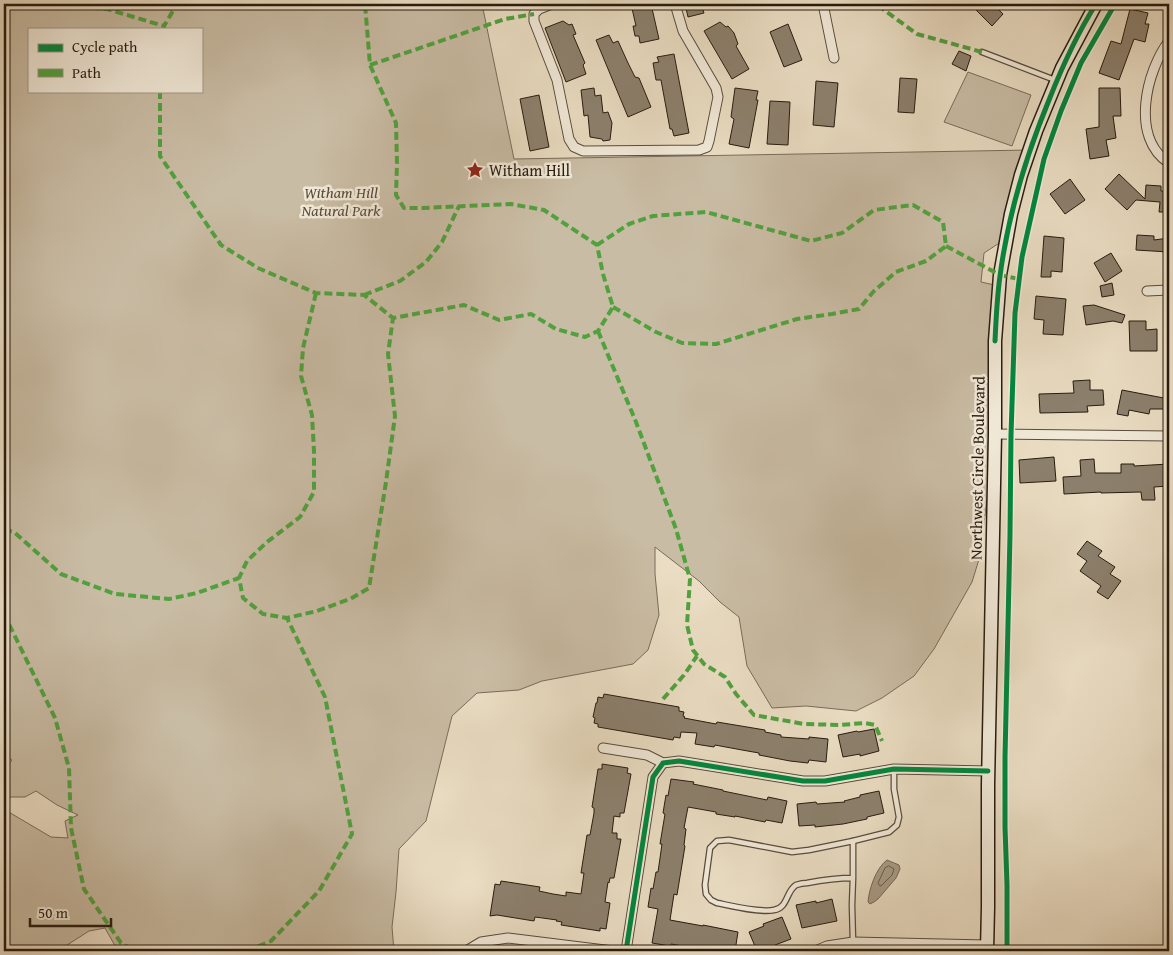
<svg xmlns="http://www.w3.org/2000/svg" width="1173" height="955" viewBox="0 0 1173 955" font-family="'Gentium Book Plus',serif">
  <rect width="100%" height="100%" fill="#eaddc3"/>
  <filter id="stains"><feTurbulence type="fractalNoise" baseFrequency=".004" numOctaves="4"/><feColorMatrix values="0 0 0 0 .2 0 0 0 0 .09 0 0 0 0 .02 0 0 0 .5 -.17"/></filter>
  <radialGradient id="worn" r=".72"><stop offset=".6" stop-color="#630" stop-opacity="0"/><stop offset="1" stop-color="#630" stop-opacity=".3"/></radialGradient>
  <g fill="#c9bca4" stroke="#786c5a" fill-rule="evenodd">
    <path d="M4 4H482L514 159 1030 150 1007 238 984 253 981 282 999 286 995 434 980 556 972 582 934 649 914 676 882 698 856 711 806 706 772 708 747 666 739 617 720 602 699 581 655 547V574L659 615 648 650 633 664 542 681 519 690 477 693 452 716 426 821 399 849 396 892 392 927 394 951H118L105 928 89 931 64 947 65 951H4V812L7 811 51 837 68 838 65 821 78 815 57 805 36 791 25 797H5L4 794V770L12 760 4 755ZM29 29H201V91H29Z"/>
    <path d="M968 72 1031 95 1012 146 944 122Z"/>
  </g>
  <path fill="#a89b86" stroke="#746856" d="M887 860 899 865 900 869 896 878 878 899 874 902 870 904 868 902C869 889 876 868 887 860Z"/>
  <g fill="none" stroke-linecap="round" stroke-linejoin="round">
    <path stroke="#685b4a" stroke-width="1" d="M889 866 894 869 892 875 882 885 880 886 878 883 885 868Z"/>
  </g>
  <g fill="#8c806d" stroke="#271b0f">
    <path d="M631 4H651L659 39 640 43 639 36H635L633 26H636Z"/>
    <path d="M685 4H701L704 13 688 17Z"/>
    <path d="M970 4H993L1003 14 992 26Z"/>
    <path d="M1130 9 1148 13 1145 24H1149L1145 42 1134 39 1119 80 1099 73 1111 41 1121 44Z"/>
    <path d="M563 21 569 25 572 24 576 34 573 35 585 63 583 65 586 74 566 82 545 28Z"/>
    <path d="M720 22 726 27 728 26 734 33 738 44 736 46 749 69 732 79 704 31Z"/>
    <path d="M788 24 802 60 784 67 770 32Z"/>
    <path d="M609 35 613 43 618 41 628 63 635 77 639 78 651 107 628 117 596 40Z"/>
    <path d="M959 51 971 56 966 71 952 64Z"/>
    <path d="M674 54 689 133 674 136 672 129H670L661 80H656L653 63 659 62 657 57Z"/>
    <path d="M900 78 917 79 914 113 898 112Z"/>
    <path d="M816 81 838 83 834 127 813 125Z"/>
    <path d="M594 88 595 96 601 95 603 113 608 112 612 123 610 140 603 141 602 139 590 137 588 115 584 116 581 90Z"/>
    <path d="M735 88 758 91 756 100H758L749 148 729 144 734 119 731 117Z"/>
    <path d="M1099 88H1120L1121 116H1113L1116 138 1106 140 1109 156 1090 159 1086 129 1099 127Z"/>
    <path d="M539 95 549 147 530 151 520 99Z"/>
    <path d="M770 101 790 102 788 145 767 144Z"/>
    <path d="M1119 174 1145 199 1146 185 1161 186V191L1169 192V212H1159L1160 202 1136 200 1127 210 1105 189Z"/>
    <path d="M1070 179 1085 200 1065 214 1050 194Z"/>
    <path d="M1137 235 1154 236V240L1169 238V252L1136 250Z"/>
    <path d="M1044 236 1064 238 1062 272 1051 271V277H1041Z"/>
    <path d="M1111 253 1122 271 1105 282 1094 263Z"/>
    <path d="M1112 283 1114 295 1102 297 1100 286Z"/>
    <path d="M1036 296 1066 299 1063 335 1043 334 1044 320 1034 319Z"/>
    <path d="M1094 305 1125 315 1122 323 1113 321 1086 325 1083 306Z"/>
    <path d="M1129 321H1146V330L1157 329V351H1130Z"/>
    <path d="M1090 380V390H1103L1104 405 1087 406 1088 412 1040 413 1039 394 1074 393 1073 381Z"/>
    <path d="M1122 390 1169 399V409H1150L1149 414 1129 410 1128 416 1117 414Z"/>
    <path d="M1054 457 1056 481 1020 483 1019 460Z"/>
    <path d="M1094 459 1095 473H1121V464H1134V466L1169 464V486L1154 487 1155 500H1142L1141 492 1101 493V492L1064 494 1063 477 1081 476 1080 460Z"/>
    <path d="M1087 541 1102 551 1098 556 1115 567 1110 574 1121 581 1108 599 1097 592 1101 586 1080 571 1087 561 1077 554Z"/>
    <path d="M604 694 679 707V711L684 712 683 716 685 717 684 718 716 724 717 722 765 730V732L781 735V737L809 739V737L828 739 826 762 809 760 808 763 790 761 759 755V753L742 750 715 745 714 747 695 744 697 733 681 732 680 738 674 737 673 740 598 727V724L594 723 595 718 593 717 596 703H597L598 697 603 698Z"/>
    <path d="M874 729 879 751 860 756V754L843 757 838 735 857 731 858 732Z"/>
    <path d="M602 764 628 768 627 773 631 774 624 813H620V817L614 816 612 833H617V839H621L614 878H610L609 883 608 882 605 902 610 903 606 929 600 928V931L561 925 562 922 556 921 557 920 535 917 534 921 497 915 490 916 495 884 500 885 501 881 540 887 539 891 553 894 566 896V892L581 894 584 873H581L587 835H590L594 813V808L592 807 598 769H602Z"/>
    <path d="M671 779 694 782 693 784 723 790V791L767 800 768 797 787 801 782 823 766 820 765 822 735 816V817L716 814V812L688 807 684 828 686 829 684 845 685 846 677 895 674 894 670 920 703 926V925L738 932 735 951H716L688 946V947L671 944 670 946 652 943 658 909 648 907 651 888 653 889 656 872H658L662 844H660L665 814 663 813 666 795 668 796Z"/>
    <path d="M879 791 884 813 867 817V819L843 824 815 827V825L799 826 797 804 816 802 817 804 845 802 844 801 860 797V795Z"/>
    <path d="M832 899 837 921 802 928 796 905 816 901V903Z"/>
    <path d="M782 917 791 939 775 945 776 947 765 951H757L749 932 764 926 763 924Z"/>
  </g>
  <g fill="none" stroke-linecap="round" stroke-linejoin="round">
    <g stroke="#584c3c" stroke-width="7">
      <g id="lane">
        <path d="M982 52 1055 80"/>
        <path d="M853 841 889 832 897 825 899 817 894 789V769"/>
        <path d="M853 942 852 905 853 878C838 878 823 880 807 883 804 883 799 884 796 885 786 891 788 908 774 910 760 913 732 906 717 903L711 900 706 894 705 885 710 848 717 841 729 840 792 852 809 850 853 841V878"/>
      </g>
    </g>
    <g stroke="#584c3c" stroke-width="11">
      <g id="street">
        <path d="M552 4 539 9 534 14V21L557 80 569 139 574 147 583 151 699 150 707 147 709 141 718 97 716 88 683 31 675 4"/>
        <path d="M823 4 834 58"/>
        <path d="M1169 41C1146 71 1130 138 1169 163"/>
        <path d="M1147 291 1169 290"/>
        <path d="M995 434 1169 436"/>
        <path d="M603 748 647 755 663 763"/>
        <path d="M466 951 481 942 508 938 613 951"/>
        <path d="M626 951 653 777 663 763 679 761 803 781H825L894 769 988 771"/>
        <path d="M815 951 827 946 853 942 987 945"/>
      </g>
    </g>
    <g stroke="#271b0f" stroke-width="15">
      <path id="secondary" d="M987 951 988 907V785L995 434V341L1000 275 1011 214 1021 175 1036 131 1062 68 1096 4"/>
    </g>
    <use href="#lane" stroke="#f1e9d8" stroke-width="4.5"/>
    <use href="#street" stroke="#f1e9d8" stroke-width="9"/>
    <use href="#secondary" stroke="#f1e9d8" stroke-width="12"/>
    <g stroke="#51a13f" stroke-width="4" stroke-dasharray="8 4" stroke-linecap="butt">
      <path d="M44 4 107 9 164 26"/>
      <path d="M879 4 884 10 917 34 982 52"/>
      <path d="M164 29V26L177 4"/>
      <path d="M370 65 505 19 534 14"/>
      <path d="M160 91V156L221 245 258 268 316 293 364 295 393 318 464 305 499 320 531 314 556 329 585 337 598 331 613 307 603 274 597 245 544 210 511 204 422 208H404L396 195 397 163 396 123 370 65 365 4"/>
      <path d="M597 245 629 224 653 216 706 212 811 241 842 233 874 210 913 205 943 222 946 246 926 261 896 272 874 291 859 309 832 314 797 319 716 344 682 343 656 332 613 307"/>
      <path d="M946 246 1000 275 1019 279"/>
      <path d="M316 293 303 348 301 376 312 415 314 451V492L300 517 267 542 247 561 239 578 243 598 263 614 287 618 317 611 350 599 369 588 386 482 395 416 388 354 393 318"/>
      <path d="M364 295 400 281 426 262 442 242 459 206"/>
      <path d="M598 331 636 422 676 529 690 579 687 625 693 650 704 664 725 677 736 694 754 715 804 724 840 725 865 723 875 725 882 741"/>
      <path d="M4 530 14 532 61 574 115 594 169 599 197 593 239 578"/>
      <path d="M4 614 55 718 69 768 71 828 84 889 121 943 135 951"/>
      <path d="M663 699 684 675 697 656"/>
      <path d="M247 951 271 941 319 891 352 834 325 697 287 618"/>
    </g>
    <g stroke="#f1e9d8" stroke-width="8">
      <g id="cycleway">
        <path d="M995 341C996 319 997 297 1000 276 1008 215 1026 156 1049 100 1062 67 1077 34 1096 4"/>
        <path d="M626 951 653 777 663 763 679 761 803 781H825L894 769 988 771"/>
        <path d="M1007 951V885L1005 827V757L1010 535 1011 435 1015 313 1022 257 1044 159 1061 111 1081 63 1115 4"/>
      </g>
    </g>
    <use href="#cycleway" stroke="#00873e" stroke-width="5"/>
  </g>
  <defs>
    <g id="sight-bare" transform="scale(1.35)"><path d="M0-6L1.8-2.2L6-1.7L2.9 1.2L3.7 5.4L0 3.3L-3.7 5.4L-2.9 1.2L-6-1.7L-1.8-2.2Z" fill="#8f2418" stroke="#f1e9d8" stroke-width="2.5" paint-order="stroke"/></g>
  </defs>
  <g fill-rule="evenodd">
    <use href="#sight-bare" x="475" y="170"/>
  </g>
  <g text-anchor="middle" stroke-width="5" stroke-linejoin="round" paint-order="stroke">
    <g font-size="16" fill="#271b0f" stroke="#f1e9d8" text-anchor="start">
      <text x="489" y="176">Witham Hill</text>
    </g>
    <g font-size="16" font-style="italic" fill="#584b3c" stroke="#f1e9d8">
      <text x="341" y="198">Witham Hill<tspan x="341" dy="18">Natural Park</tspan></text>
    </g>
    <g font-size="16" fill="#271b0f" stroke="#f1e9d8">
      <text transform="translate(977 468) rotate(-89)" y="6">Northwest Circle Boulevard</text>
    </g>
  </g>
  <rect width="1173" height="955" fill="none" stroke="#eaddc3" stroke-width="20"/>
  <rect x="5" y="5" width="1163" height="945" fill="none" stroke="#271b0f" stroke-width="2.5"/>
  <rect x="10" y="10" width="1153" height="935" fill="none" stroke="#271b0f"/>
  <rect x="28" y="28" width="175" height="65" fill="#f1e9d8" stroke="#a09788"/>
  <rect x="38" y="44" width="25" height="8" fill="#00873e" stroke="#a09788"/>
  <text x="72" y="52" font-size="15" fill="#271b0f">Cycle path</text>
  <rect x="38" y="69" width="25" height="8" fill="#51a13f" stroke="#a09788"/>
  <text x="72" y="78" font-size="15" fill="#271b0f">Path</text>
  <path d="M30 918v8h81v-8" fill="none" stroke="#271b0f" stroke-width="2.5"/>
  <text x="38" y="918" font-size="15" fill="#271b0f" stroke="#f1e9d8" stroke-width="4" paint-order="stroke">50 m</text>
  <rect width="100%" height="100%" filter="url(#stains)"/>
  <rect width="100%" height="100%" fill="url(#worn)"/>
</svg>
